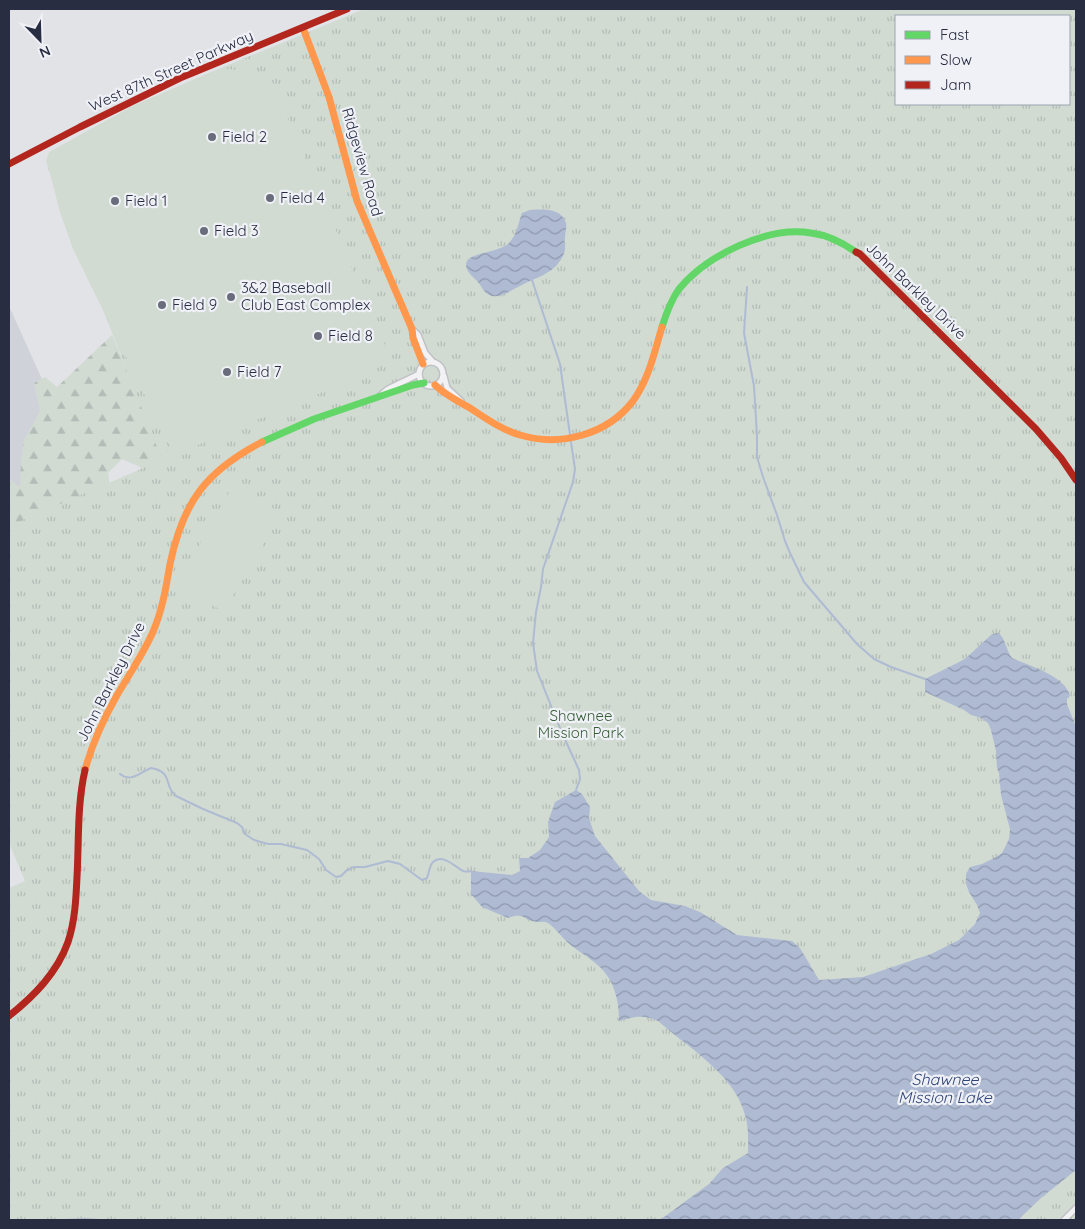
<svg xmlns="http://www.w3.org/2000/svg" width="1085" height="1229" viewBox="0 0 1085 1229" font-family="Quicksand,sans-serif">
  <defs>
    <pattern id="forest-firs" width="22" height="20" patternUnits="userSpaceOnUse" patternTransform="scale(1.25)"><rect width="22" height="20" fill="#d1dbd2"/><path d="M5 1l3.5 6h-7zM16 11l3.5 6h-7z" fill="#b3bcb6"/></pattern>
    <pattern id="park-tufts" width="24" height="20" patternUnits="userSpaceOnUse" patternTransform="scale(1.25)"><rect width="24" height="20" fill="#d1dbd2"/><path d="M3 7l-1-3M5 7V3M7 7l1-3M15 17l-1-3M17 17v-4M19 17l1-3" fill="none" stroke="#b3bcb6"/></pattern>
    <pattern id="water-waves" width="16" height="10" patternUnits="userSpaceOnUse" patternTransform="scale(1.25)"><rect width="16" height="10" fill="#afbbd3"/><path d="M0 5q4-4 8 0t8 0" fill="none" stroke="#8e98ad"/></pattern>
  </defs>
  <rect width="100%" height="100%" fill="#e2e3e7"/>
  <path fill="#d0d2da" d="M9 306 92 490 9 526Z"/>
  <path fill="url(#forest-firs)" d="M112 335 155 436 172 450 146 487 140 467 122 459 108 473 113 508 9 827V479L20 487 21 463 24 440 40 411 34 383 45 377 57 387Z"/>
  <path fill="url(#park-tufts)" fill-rule="evenodd" d="M364 9H1076V1220H9V888L25 881 9 843V526L162 460 84 261 58 200 46 161 49 152 135 105 221 68ZM896 16H1069V104H896Z"/>
  <g fill="#d1dbd2">
    <path d="M221 68 269 74 385 345 377 369 174 455 73 249 59 209 49 168 73 139 135 105Z"/>
    <path d="M232 487 282 513 224 611 175 588Z"/>
  </g>
  <g fill="url(#water-waves)">
    <path d="M530 210C542 209 562 208 566 223 567 228 565 233 565 238 564 243 565 241 565 246 566 253 561 260 556 266 546 276 532 279 520 286 511 290 502 298 492 296 483 294 482 285 476 280 472 276 463 269 467 261 471 253 499 252 508 244 517 235 518 224 522 213Z"/>
    <path d="M999 633C1006 640 1006 650 1012 658 1029 666 1066 676 1070 696L1067 699V704L1076 727V1170L1041 1198 1018 1220H658L664 1217 709 1184 723 1168 748 1153C748 1141 749 1128 745 1115 737 1086 716 1069 694 1050 682 1041 670 1031 658 1021 642 1014 635 1017 619 1021 619 1006 617 994 610 980 600 962 582 955 567 942 563 938 552 925 548 923 545 921 540 922 537 922 522 920 525 912 508 918L482 907 471 894V871L512 875 520 871 519 858H528L540 850 549 837 548 822 555 802 576 790 582 794 590 807 589 818 595 836 639 891 651 900 685 906 700 912 737 935 792 941 800 948 819 980 863 977 931 954 959 940 975 924 980 913 977 905 969 892 966 884V874L970 867 982 864 996 857 1002 853 1009 839 1010 829 1001 795 999 773 997 768 996 751 991 730 988 723 981 718 971 715 964 710 925 692V679L965 659 992 634Z"/>
  </g>
  <g fill="none" stroke-linecap="round" stroke-linejoin="round">
    <g stroke="#afbbd3" stroke-width="2">
      <path d="M532 280 560 364 570 435"/>
      <path d="M747 287 744 333 754 386 757 436V457L763 477 777 515 785 541 790 553 804 582 857 644 874 659 891 667 925 679"/>
      <path d="M571 442 575 469 573 482 543 569 541 587 536 612 533 643 537 671 562 733 579 770 580 779 576 790"/>
      <path d="M120 774C131 783 141 772 151 768 174 772 163 786 176 796L203 809 237 823 242 827 245 834 254 840 268 844H281L307 850 319 859 326 870 336 877 341 876 347 870 354 867H365L388 861 400 864 422 880 427 878C429 874 429 866 433 862 443 853 455 867 463 871 467 872 468 872 471 871"/>
      <path d="M64 1220 86 1219 100 1220"/>
    </g>
    <g stroke="#c0c1c5" stroke-width="8">
      <g id="street">
        <path d="M412 329 418 335 425 353 433 362"/>
        <circle cx="431" cy="374" r="12"/>
        <path d="M444 376 447 388 461 401"/>
        <path d="M382 394 388 389 419 374"/>
        <path d="M1064 1220 1076 1208"/>
      </g>
    </g>
    <use href="#street" stroke="#f2f2f4" stroke-width="5"/>
    <g stroke="#63d668" stroke-width="7">
      <path d="M662 327C666 314 671 300 679 289 707 255 767 226 811 233 828 235 843 243 856 252"/>
      <path d="M262 442 314 419 413 385 424 383"/>
    </g>
    <g stroke="#ff974d" stroke-width="7">
      <path d="M303 28 329 97 357 201 412 329 413 338 423 364"/>
      <path d="M435 385C445 395 458 401 470 408 485 418 502 430 520 435 560 447 607 435 633 401 649 379 654 353 662 327"/>
      <path d="M85 770C92 744 103 720 116 697 128 676 142 656 152 634 162 612 166 588 170 564 183 502 206 471 262 442"/>
    </g>
    <g stroke="#b3261e" stroke-width="7">
      <path d="M9 164 80 127 180 78 347 9"/>
      <path d="M856 252 860 254 1036 429 1061 458 1076 480"/>
      <path d="M9 1016C34 996 57 973 68 942 75 921 76 899 77 877 79 841 77 805 85 770"/>
    </g>
  </g>
  <g fill="#696d7b" stroke="#eff1f7" stroke-width="2">
    <circle cx="212" cy="137" r="5"/>
    <circle cx="270" cy="198" r="5"/>
    <circle cx="115" cy="201" r="5"/>
    <circle cx="204" cy="231" r="5"/>
    <circle cx="231" cy="297" r="5"/>
    <circle cx="162" cy="305" r="5"/>
    <circle cx="318" cy="336" r="5"/>
    <circle cx="227" cy="372" r="5"/>
  </g>
  <g text-anchor="middle" stroke-width="4.5" stroke-linejoin="round" paint-order="stroke">
    <g font-size="15" fill="#282d41" stroke="#eff1f7">
      <text transform="translate(171 71) rotate(-24)" y="5">West 87th Street Parkway</text>
      <text transform="translate(362 162) rotate(74)" y="5">Ridgeview Road</text>
      <text transform="translate(916 291) rotate(44)" y="5">John Barkley Drive</text>
      <text transform="translate(111 682) rotate(-63)" y="5">John Barkley Drive</text>
    </g>
    <g font-size="15" fill="#282d41" stroke="#eff1f7" text-anchor="start">
      <text x="222" y="142">Field 2</text>
      <text x="280" y="203">Field 4</text>
      <text x="125" y="206">Field 1</text>
      <text x="214" y="236">Field 3</text>
      <text x="241" y="293">3&amp;2 Baseball<tspan x="241" dy="17">Club East Complex</tspan></text>
      <text x="172" y="310">Field 9</text>
      <text x="328" y="341">Field 8</text>
      <text x="237" y="377">Field 7</text>
    </g>
    <g font-size="15" fill="#365e35" stroke="#eff1f7">
      <text x="581" y="721">Shawnee<tspan x="581" dy="17">Mission Park</tspan></text>
    </g>
    <g font-size="16" font-style="italic" fill="#304577" stroke="#eff1f7">
      <text x="945" y="1085">Shawnee<tspan x="945" dy="18">Mission Lake</tspan></text>
    </g>
  </g>
  <rect width="1085" height="1229" fill="none" stroke="#282d41" stroke-width="20"/>
  <rect x="895" y="15" width="175" height="90" fill="#eff1f7" stroke="#9fa3ae"/>
  <rect x="905" y="31" width="25" height="8" fill="#63d668" stroke="#9fa3ae"/>
  <text x="940" y="40" font-size="15" fill="#282d41">Fast</text>
  <rect x="905" y="56" width="25" height="8" fill="#ff974d" stroke="#9fa3ae"/>
  <text x="940" y="65" font-size="15" fill="#282d41">Slow</text>
  <rect x="905" y="81" width="25" height="8" fill="#b3261e" stroke="#9fa3ae"/>
  <text x="940" y="90" font-size="15" fill="#282d41">Jam</text>
  <g transform="translate(40 40) rotate(157)" stroke="#eff1f7" stroke-width="4" paint-order="stroke">
  <path d="M0-4L9 19L0 12L-9 19Z" fill="#282d41"/>
  <text y="-8" font-size="14" font-weight="bold" text-anchor="middle" fill="#282d41">N</text>
  </g>
</svg>
